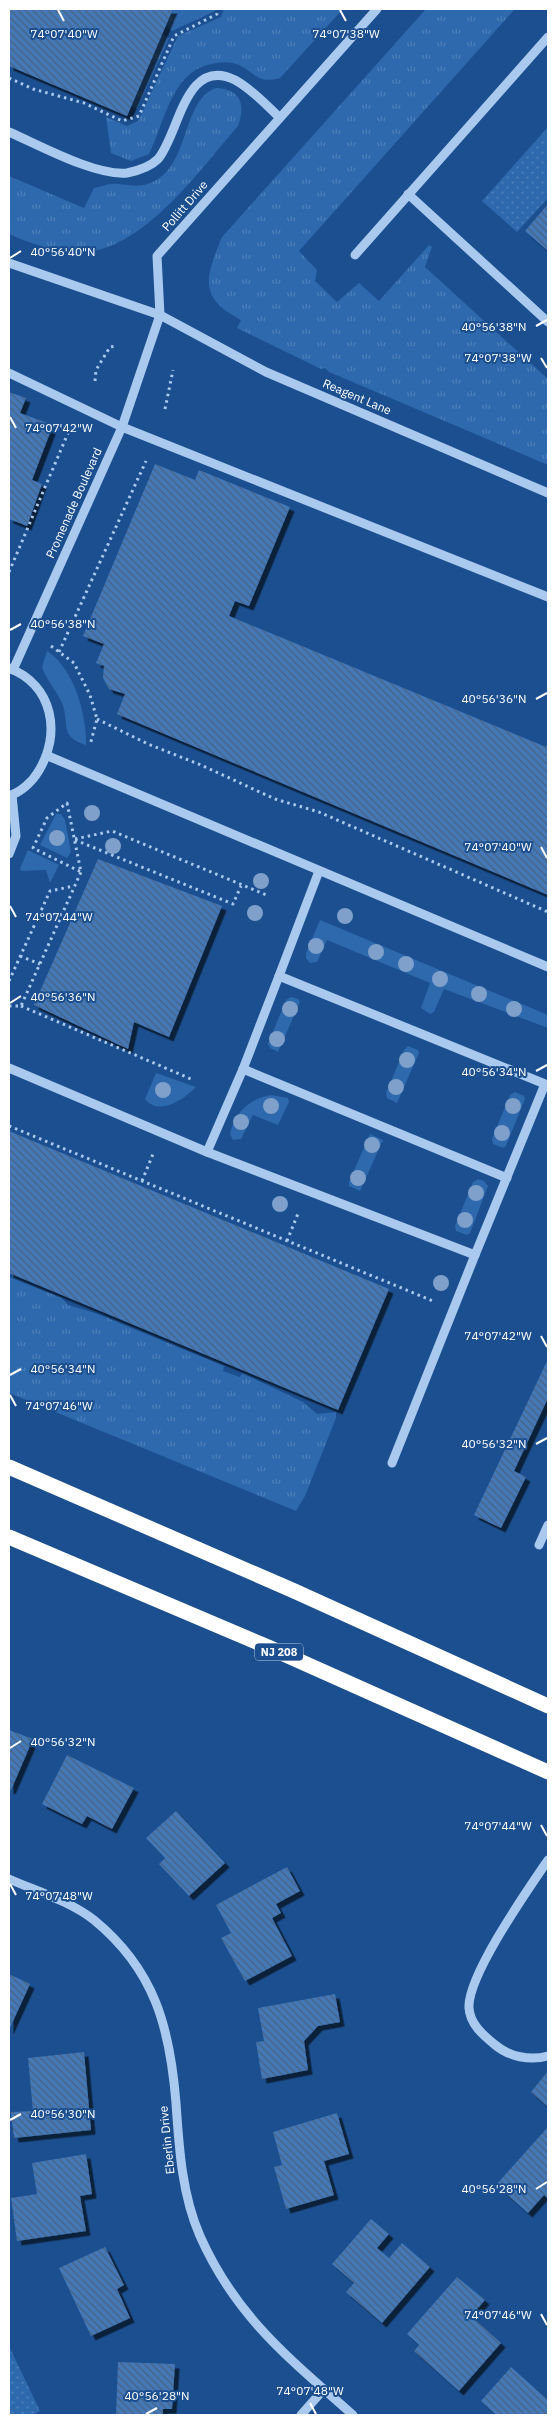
<svg xmlns="http://www.w3.org/2000/svg" width="557" height="2424" viewBox="0 0 557 2424" font-family="'IBM Plex Sans',sans-serif">
  <defs>
    <pattern id="grass-tufts" width="24" height="20" patternUnits="userSpaceOnUse" patternTransform="scale(1.25)"><rect width="24" height="20" fill="#2e69ad"/><path d="M3 7l-1-3M5 7V3M7 7l1-3M15 17l-1-3M17 17v-4M19 17l1-3" fill="none" stroke="#4d80b9"/></pattern>
    <pattern id="park-dots" width="8" height="8" patternUnits="userSpaceOnUse" patternTransform="scale(1.25)"><rect width="8" height="8" fill="#2e69ad"/><path d="M2 2h.1M6 6h.1" fill="none" stroke="#4d80b9" stroke-width="1.8" stroke-linecap="round"/></pattern>
    <pattern id="building-back-hatch" width="6" height="6" patternUnits="userSpaceOnUse" patternTransform="scale(1.25)"><rect width="6" height="6" fill="#4478b7"/><path d="M-1 5l2 2M0 0l6 6M5-1l2 2" fill="none" stroke="#486282"/></pattern>
    <filter id="shadow"><feDropShadow dx="4.5" dy="4.5" stdDeviation="0" flood-color="#0009"/></filter>
  </defs>
  <rect width="100%" height="100%" fill="#1b4f8f"/>
  <g fill="url(#grass-tufts)">
    <path d="M173 9H216L215 11 172 31 166 26Z"/>
    <path d="M224 9H343L280 78C257 84 257 74 239 65 231 61 220 62 212 64 171 71 165 123 149 154L131 161 111 153 106 117 127 126 138 121 178 36 221 17Z"/>
    <path d="M426 9H515L299 251 317 270 315 281 337 302 359 283 379 301 429 245 432 247 425 267 548 379V465L329 372 325 368 321 369 237 328 241 320C197 297 206 277 222 237Z"/>
    <path d="M162 34 169 38 137 109 131 106Z"/>
    <path d="M216 88C241 89 246 105 238 126 201 168 146 247 86 252 61 254 31 244 9 234V176L84 208 94 188C101 187 110 183 117 184 133 185 142 189 158 179 189 160 184 98 216 88Z"/>
    <path d="M9 1277 62 1298 68 1305 95 1313 224 1366 223 1371 240 1377 242 1373 303 1402 317 1414 336 1412V1418L305 1496 296 1511 9 1393Z"/>
  </g>
  <g fill="url(#park-dots)">
    <path d="M548 127V198L517 232 482 201Z"/>
    <path d="M9 2346 40 2411 33 2415H9Z"/>
  </g>
  <g fill="#2e69ad">
    <path d="M47 651C74 668 87 715 86 745 57 736 71 721 61 701 55 689 46 679 42 667Z"/>
    <path d="M56 814H61L65 820 71 852 67 858 40 845Z"/>
    <path d="M28 850 59 865 50 883 46 870 21 871 20 868Z"/>
    <path d="M320 920 548 1015V1028L444 989 434 1012 430 1014 421 1008 430 983 327 940 317 962 310 963 306 958V953Z"/>
    <path d="M291 997 298 999 300 1002 278 1052 270 1048 268 1044 286 1000Z"/>
    <path d="M408 1046 418 1050 419 1053 397 1103 387 1098 386 1093 404 1050Z"/>
    <path d="M156 1073 196 1087C184 1099 159 1117 145 1099Z"/>
    <path d="M515 1092 524 1096 525 1099 506 1146 503 1148 493 1144 492 1139 510 1095Z"/>
    <path d="M271 1095 288 1098 289 1102 278 1125 253 1115 241 1139 233 1140 230 1134C235 1112 249 1099 271 1095Z"/>
    <path d="M370 1134 383 1140 360 1191 349 1186V1182Z"/>
    <path d="M478 1179 484 1181 488 1186 470 1233 467 1235 456 1231 455 1226 473 1182Z"/>
  </g>
  <g fill="url(#building-back-hatch)" filter="url(#shadow)">
    <path d="M9 9H173L127 116 9 66Z"/>
    <path d="M548 204V251L525 231Z"/>
    <path d="M9 392 26 398 20 413 53 425 32 480 42 484 27 526 9 519Z"/>
    <path d="M155 464 195 480 199 470 290 507 249 606 235 601 229 616 546 747 548 742V895L117 714 125 694 109 689 103 678 104 666 96 663 104 644 83 636Z"/>
    <path d="M98 859 222 906 169 1037 134 1022 128 1049 34 1005Z"/>
    <path d="M9 1131 389 1289 338 1410 9 1273Z"/>
    <path d="M548 1359V1398L514 1471 526 1477 501 1528 474 1515Z"/>
    <path d="M9 1730 33 1739 11 1790 9 1789Z"/>
    <path d="M67 1755 134 1788 112 1829 87 1816 82 1824 42 1804Z"/>
    <path d="M176 1811 225 1863 189 1896 159 1864 165 1858 146 1838Z"/>
    <path d="M287 1867 300 1891 276 1904 281 1913 272 1918 292 1956 245 1981 221 1938 231 1933 216 1905Z"/>
    <path d="M9 1974 30 1984 9 2030Z"/>
    <path d="M335 1994 340 2022 318 2026 304 2041 308 2070 262 2079 256 2042 264 2041 258 2008Z"/>
    <path d="M84 2052 91 2130 14 2138 11 2112 33 2111 28 2058Z"/>
    <path d="M548 2071V2107L531 2092Z"/>
    <path d="M337 2113 349 2154 324 2161 334 2195 286 2209 274 2167 282 2165 273 2132Z"/>
    <path d="M547 2128 548 2199 544 2195 528 2213 496 2185Z"/>
    <path d="M86 2154 92 2194 80 2196 86 2231 17 2241 11 2198 37 2194 32 2163Z"/>
    <path d="M371 2219 389 2234 377 2248 389 2258 402 2243 430 2267 382 2323 346 2292 354 2283 332 2264Z"/>
    <path d="M105 2247 124 2285 117 2289 130 2318 91 2336 59 2268Z"/>
    <path d="M457 2277 485 2300 471 2316 501 2343 459 2391 414 2351 419 2345 407 2334Z"/>
    <path d="M118 2362 175 2364 172 2409H163V2415H116Z"/>
    <path d="M511 2367 548 2400V2415H496L481 2401Z"/>
  </g>
  <g fill="none" stroke-linecap="round" stroke-linejoin="round">
    <g stroke="#a9c9ee" stroke-width="3" stroke-dasharray="2.5 4" stroke-linecap="butt">
      <path d="M9 78 33 89 84 103 122 121 139 116 174 36 217 14 219 9"/>
      <path d="M95 381 96 370 110 347 116 346"/>
      <path d="M165 409 173 370"/>
      <path d="M9 572 71 426"/>
      <path d="M51 646 74 663 90 695 97 719 90 745"/>
      <path d="M59 652 146 461"/>
      <path d="M97 719 148 744 201 765 275 799 319 812 548 912"/>
      <path d="M67 803 81 872 33 848 47 818Z"/>
      <path d="M75 839 112 831 269 896"/>
      <path d="M75 840 233 904 241 886"/>
      <path d="M20 956 40 964"/>
      <path d="M9 981 50 891 74 886"/>
      <path d="M9 1006H21L81 872"/>
      <path d="M21 1006 191 1079"/>
      <path d="M9 1126 433 1301"/>
      <path d="M142 1181 153 1154"/>
      <path d="M287 1241 299 1211"/>
    </g>
    <g stroke="#a9c9ee" stroke-width="9">
      <path d="M9 132C39 145 95 176 127 173 137 171 150 167 158 159 179 135 185 55 235 80 252 89 266 105 279 117"/>
      <path d="M408 194 548 322"/>
      <path d="M355 255 548 37"/>
      <path d="M9 263 160 315 157 256 377 9"/>
      <path d="M9 373 122 427 548 597"/>
      <path d="M13 670 122 427 160 315 266 372 548 493"/>
      <path d="M48 756 548 967"/>
      <path d="M9 796C21 792 32 782 38 772 62 734 53 685 9 668"/>
      <path d="M9 854 16 836 12 795"/>
      <path d="M9 1068 207 1152 475 1255 545 1084 279 976 319 871"/>
      <path d="M243 1069 507 1178"/>
      <path d="M207 1152 243 1069 279 976"/>
      <path d="M392 1463 475 1255"/>
      <path d="M539 1545 548 1525"/>
      <path d="M548 1860C529 1888 467 1976 469 2008 470 2024 483 2035 494 2044 509 2057 530 2061 548 2056"/>
      <path d="M9 1879C36 1891 70 1901 94 1920 155 1970 170 2028 176 2103 179 2148 182 2195 200 2236 236 2317 289 2358 353 2415"/>
      <path d="M301 2415 324 2389"/>
    </g>
    <g stroke="#fff" stroke-width="15">
      <path d="M9 1467 292 1590 548 1706"/>
      <path d="M9 1537 268 1647 548 1772"/>
    </g>
  </g>
  <g fill="#7ea0ca">
    <circle cx="92" cy="813" r="8"/>
    <circle cx="57" cy="838" r="8"/>
    <circle cx="113" cy="846" r="8"/>
    <circle cx="261" cy="881" r="8"/>
    <circle cx="255" cy="913" r="8"/>
    <circle cx="345" cy="916" r="8"/>
    <circle cx="316" cy="946" r="8"/>
    <circle cx="376" cy="952" r="8"/>
    <circle cx="406" cy="964" r="8"/>
    <circle cx="440" cy="979" r="8"/>
    <circle cx="479" cy="994" r="8"/>
    <circle cx="290" cy="1009" r="8"/>
    <circle cx="514" cy="1009" r="8"/>
    <circle cx="277" cy="1039" r="8"/>
    <circle cx="407" cy="1060" r="8"/>
    <circle cx="396" cy="1087" r="8"/>
    <circle cx="163" cy="1090" r="8"/>
    <circle cx="271" cy="1106" r="8"/>
    <circle cx="513" cy="1106" r="8"/>
    <circle cx="241" cy="1122" r="8"/>
    <circle cx="502" cy="1133" r="8"/>
    <circle cx="372" cy="1145" r="8"/>
    <circle cx="358" cy="1178" r="8"/>
    <circle cx="476" cy="1193" r="8"/>
    <circle cx="280" cy="1204" r="8"/>
    <circle cx="465" cy="1220" r="8"/>
    <circle cx="441" cy="1283" r="8"/>
  </g>
  <path fill="none" stroke="#fff" stroke-width="2" d="M58 10 64 21M340 10 346 21M10 258 21 251M536 326 547 320M541 358 547 368M10 417 16 428M10 630 21 624M536 699 547 693M541 847 547 858M10 906 16 917M10 1003 21 996M536 1071 547 1065M541 1336 547 1347M10 1375 21 1369M10 1395 16 1406M536 1444 547 1438M10 1748 21 1741M541 1825 547 1836M10 1884 16 1895M10 2120 21 2114M536 2189 547 2182M541 2314 547 2325M310 2403 316 2414M146 2414 157 2408"/>
  <g text-anchor="middle" stroke-width="4" stroke-linejoin="round" paint-order="stroke">
    <rect fill="#1b4f8f" stroke="#bbcadd" stroke-width="1" x="255" y="1643.5" width="48" height="17" rx="4"/>
    <g font-size="11" font-weight="bold" fill="#fff">
      <text x="279" y="1656">NJ 208</text>
    </g>
    <g font-size="12" fill="#fff" stroke="#1b4f8f">
      <text transform="translate(185 206) rotate(-49)" y="4">Pollitt Drive</text>
      <text transform="translate(357 397) rotate(23)" y="4">Reagent Lane</text>
      <text transform="translate(74 503) rotate(-66)" y="4">Promenade Boulevard</text>
      <text transform="translate(167 2140) rotate(-96)" y="4">Eberlin Drive</text>
    </g>
  </g>
  <g font-size="12" text-anchor="middle" fill="#fff" stroke="#1b4f8f" stroke-width="4" stroke-linejoin="round" paint-order="stroke">
    <text x="64" y="38">74°07'40"W</text>
    <text x="346" y="38">74°07'38"W</text>
    <text x="63" y="256">40°56'40"N</text>
    <text x="494" y="331">40°56'38"N</text>
    <text x="498" y="362">74°07'38"W</text>
    <text x="59" y="432">74°07'42"W</text>
    <text x="63" y="628">40°56'38"N</text>
    <text x="494" y="703">40°56'36"N</text>
    <text x="498" y="851">74°07'40"W</text>
    <text x="59" y="921">74°07'44"W</text>
    <text x="63" y="1001">40°56'36"N</text>
    <text x="494" y="1076">40°56'34"N</text>
    <text x="498" y="1340">74°07'42"W</text>
    <text x="63" y="1373">40°56'34"N</text>
    <text x="59" y="1410">74°07'46"W</text>
    <text x="494" y="1448">40°56'32"N</text>
    <text x="63" y="1746">40°56'32"N</text>
    <text x="498" y="1830">74°07'44"W</text>
    <text x="59" y="1900">74°07'48"W</text>
    <text x="63" y="2118">40°56'30"N</text>
    <text x="494" y="2193">40°56'28"N</text>
    <text x="498" y="2319">74°07'46"W</text>
    <text x="310" y="2395">74°07'48"W</text>
    <text x="157" y="2400">40°56'28"N</text>
  </g>
  <rect width="557" height="2424" fill="none" stroke="#ffffff" stroke-width="20"/>
</svg>
